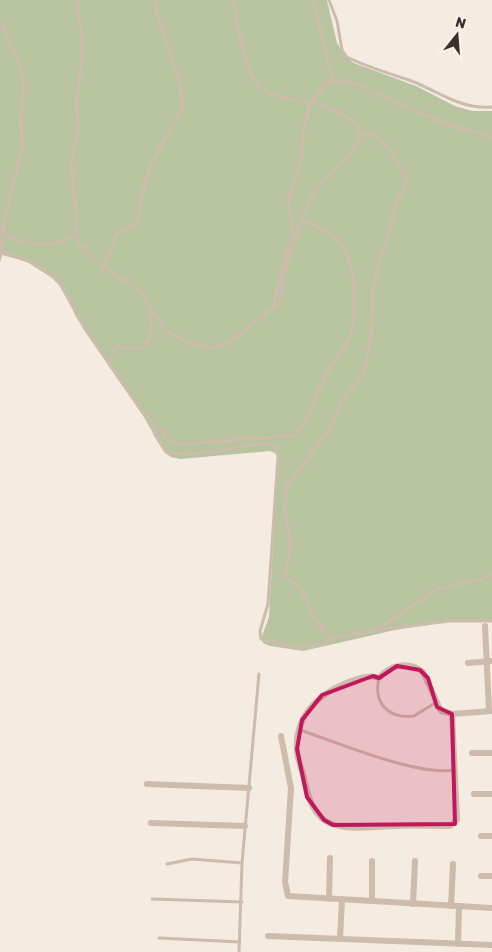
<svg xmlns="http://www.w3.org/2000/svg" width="492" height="952" viewBox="0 0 492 952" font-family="Rubik,sans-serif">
  <rect width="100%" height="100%" fill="#f4ebe1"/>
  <path fill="#b8c4a0" d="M0 0H327L337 43 345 56 354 63 416 86 455 106 472 111H492V620H460L395 630 303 651 270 646 263 643 262 636 269 617 278 459 275 453 270 451 180 459 171 457 164 452 134 400 76 317 64 290 46 272 28 262 2 255 0 263Z"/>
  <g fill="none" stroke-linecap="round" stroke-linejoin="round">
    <g stroke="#cdbbac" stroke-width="3">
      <path d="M232 0C240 25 242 81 269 93 282 99 297 98 310 105"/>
      <path d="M313 0 332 79"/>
      <path d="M329 0 337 21 342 50 347 57C367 67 388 73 409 80 437 90 460 110 492 107"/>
      <path d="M0 21 21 68 24 86 21 116 22 150 3 225 1 252"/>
      <path d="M361 134H372L388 147 407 179 397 203 373 285V317L365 373 346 394 326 435 287 486 285 506 290 542 286 577 302 591 314 618 326 634 334 638 375 631 438 588 482 580 492 574"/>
      <path d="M302 219C306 209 310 199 316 190 328 173 359 154 361 132 353 114 329 109 313 102"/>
      <path d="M293 231 288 200 301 161 304 126 310 105 326 83 332 79 358 85 436 120 492 138"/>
      <path d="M2 234C27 246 53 250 77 234"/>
      <path d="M0 257 1 252 28 261 58 280 85 329 142 412 163 432 166 438 174 442 185 444 295 435C314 414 313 402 324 378 331 365 342 353 349 339 358 318 357 257 338 240 328 231 314 226 302 219L289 255 279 303 230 342 215 348 189 343 165 330 139 290 104 267 78 242 71 163 78 132 77 101 83 48 77 0"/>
      <path d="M104 267 117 234 135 224 139 218 142 196 152 162 182 108C184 72 159 36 155 0"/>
      <path d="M273 308 286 254 294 230"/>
      <path d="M109 361 116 346 139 349C156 341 150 326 150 311"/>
      <path d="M152 422 155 435 166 452C196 458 229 447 260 444H269L276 448 278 456 268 604 260 631 261 639C284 646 314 653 334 638"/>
      <path d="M378 630 449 621H492"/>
      <path d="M379 678C373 703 388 719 414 716L435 703"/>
      <path d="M300 730C339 743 416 776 454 770"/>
      <path d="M167 864 192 859 242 863"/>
      <path d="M152 899 242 902"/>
      <path d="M159 938 240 942"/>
      <path d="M239 952 242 863 259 674"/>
    </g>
    <g stroke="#cdbbac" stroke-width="6">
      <path d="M485 626 489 711"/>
      <path d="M468 663 492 661"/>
      <path d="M452 714 457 820 450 826C432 826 414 825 397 826 376 826 351 831 332 824 312 817 308 795 304 778 302 769 298 761 297 752 294 717 317 695 346 683 357 679 368 674 379 678 390 664 409 661 423 672L441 711 452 714 492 711"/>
      <path d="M281 736 291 788 285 882 288 896 492 908"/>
      <path d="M472 753H492"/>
      <path d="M147 784 249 788"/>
      <path d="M474 794H492"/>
      <path d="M151 823 245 826"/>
      <path d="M481 836H492"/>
      <path d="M481 876H492"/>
      <path d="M329 899 330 858"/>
      <path d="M372 901V861"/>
      <path d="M413 904 415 861"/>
      <path d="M451 906 453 864"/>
      <path d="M268 936 492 945"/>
      <path d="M340 939 342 900"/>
      <path d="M458 944 459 906"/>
    </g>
  </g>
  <path fill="#c2185b" fill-opacity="0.2" stroke="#c2185b" stroke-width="4" stroke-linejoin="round" d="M397 666 420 670 428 678 437 707 452 714 455 824 333 825 324 820 307 797 297 749 302 720 322 695 373 676 379 678Z"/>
  <g transform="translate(457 35) rotate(17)" stroke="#fbf5ee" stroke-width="4" paint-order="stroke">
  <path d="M0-4L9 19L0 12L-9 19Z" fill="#3b302b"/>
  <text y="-8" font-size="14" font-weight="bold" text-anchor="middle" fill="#3b302b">N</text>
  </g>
</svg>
